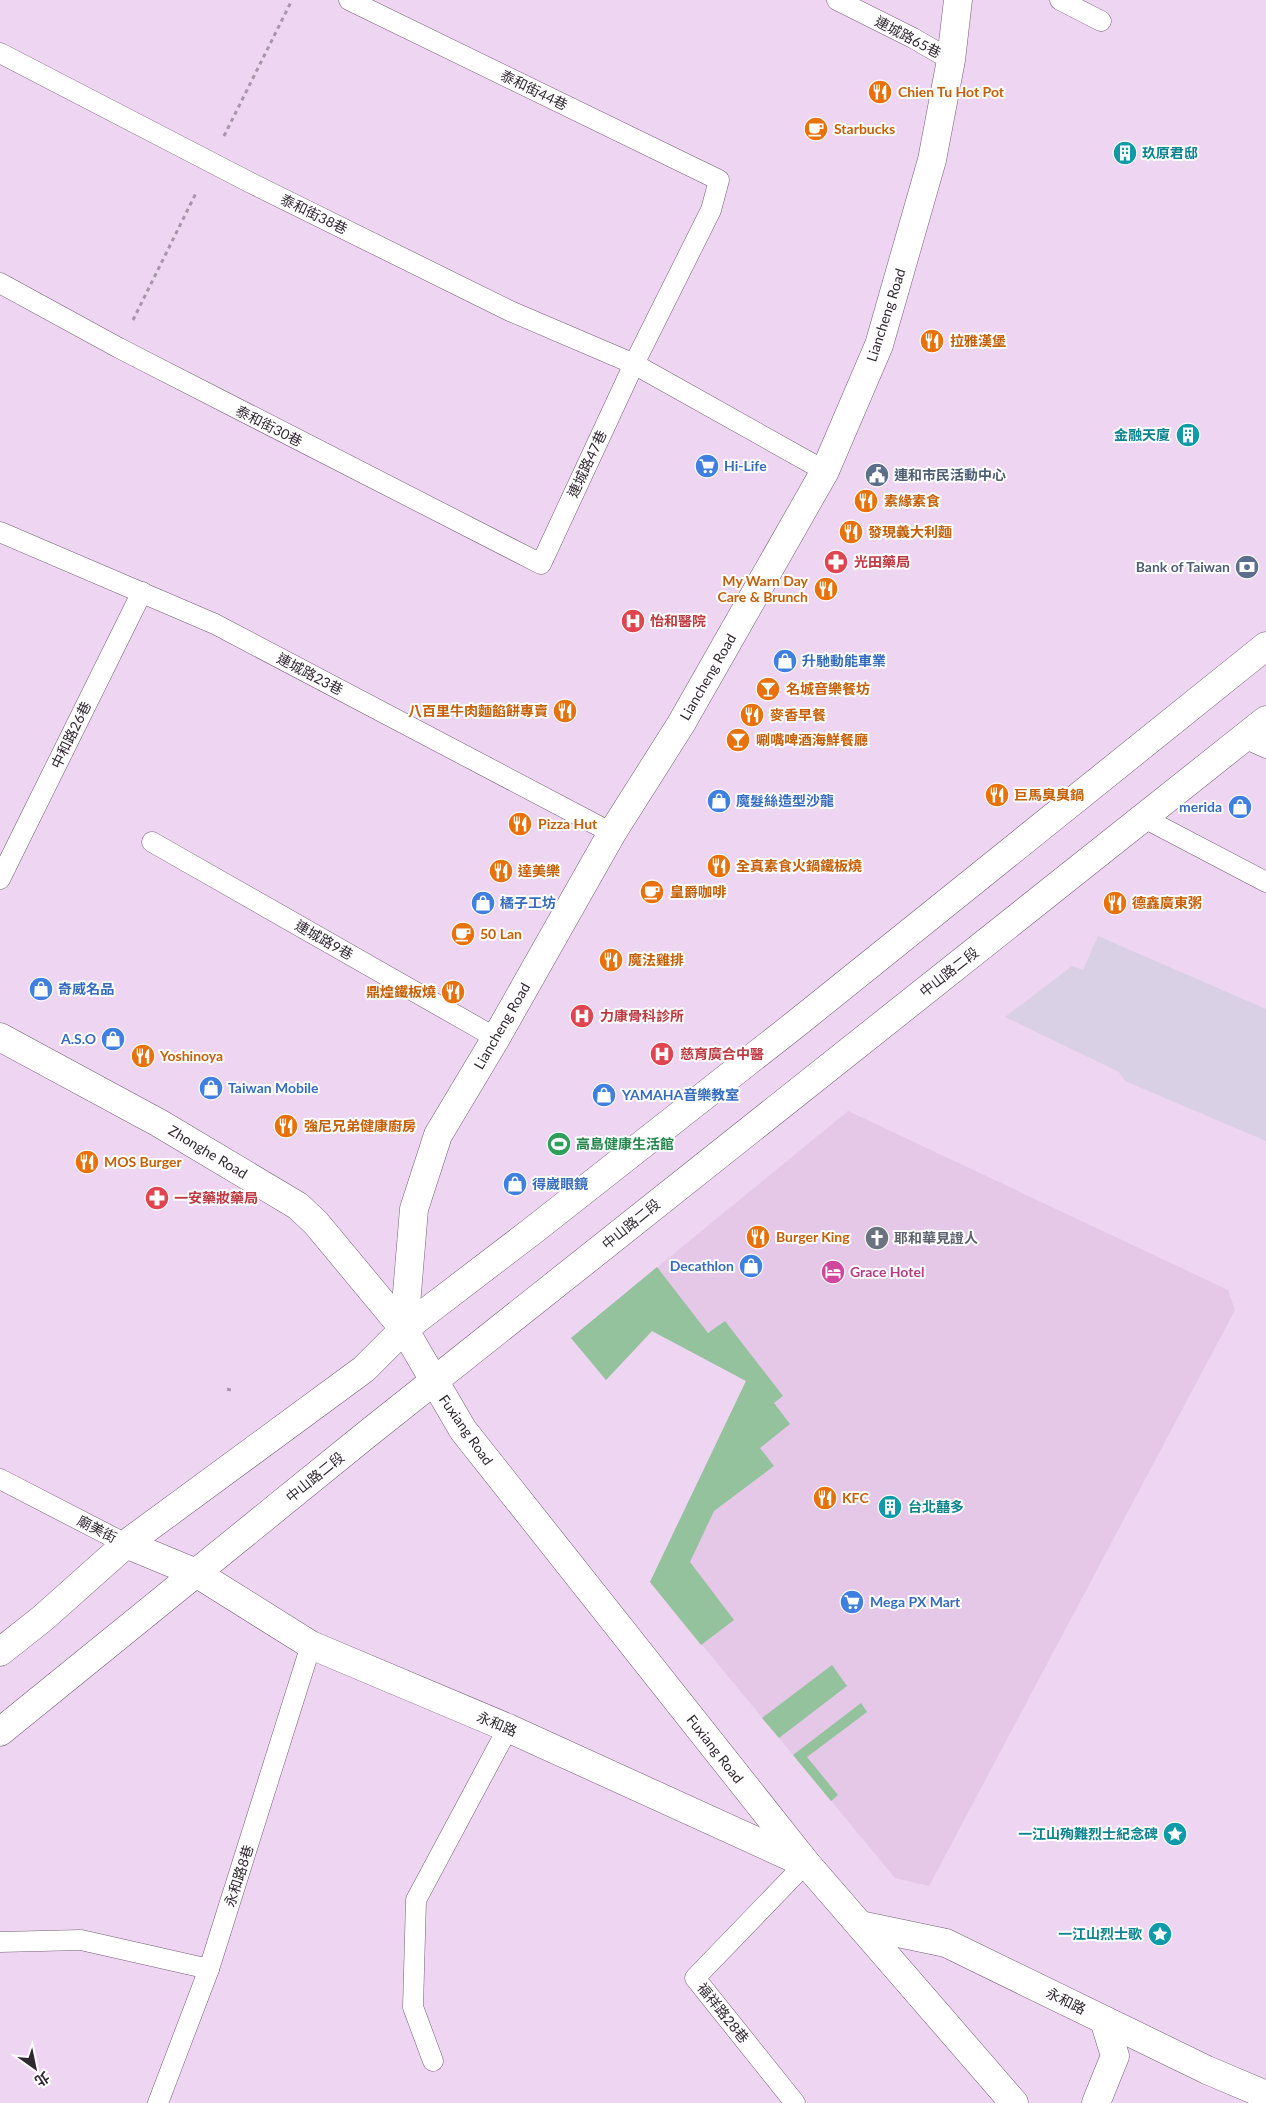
<svg xmlns="http://www.w3.org/2000/svg" width="1266" height="2103" viewBox="0 0 1266 2103" font-family="Lato,'Noto Sans TC',sans-serif">
  <rect width="100%" height="100%" fill="#eed5f1"/>
  <path fill="#e5c7e8" d="M848 1111 1228 1290 1235 1310 929 1886 895 1878 650 1582 746 1381 652 1331 606 1380 571 1338Z"/>
  <path fill="#d9d0e5" d="M1098 936 1266 1009V1141L1125 1081 1119 1072 1005 1017 1072 966 1083 970Z"/>
  <g fill="#93c29d">
    <path d="M657 1267 708 1333 725 1321 783 1396 774 1403 790 1424 760 1448 774 1466 714 1511 690 1562 734 1620 701 1645 650 1582 746 1381 652 1331 606 1380 571 1338Z"/>
    <path d="M832 1665 847 1686 779 1738 762 1718Z"/>
    <path d="M861 1703 867 1712 807 1757 838 1795 831 1801 793 1755Z"/>
  </g>
  <g fill="none" stroke-linecap="round" stroke-linejoin="round">
    <g stroke="#755f77" stroke-width="21">
      <g id="lane">
        <path d="M837 0 913 38 951 60"/>
        <path d="M1060 0 1101 21"/>
        <path d="M0 53 251 183 510 311 634 364 825 471"/>
        <path d="M0 283 119 348 541 564 634 364 711 210 719 180 349 0"/>
        <path d="M0 532 215 624 612 833"/>
        <path d="M1244 738 1266 748"/>
        <path d="M1144 818 1266 882"/>
        <path d="M152 842 496 1038"/>
        <path d="M0 879 142 592"/>
        <path d="M0 1479 126 1544"/>
        <path d="M0 1942 81 1940 209 1969"/>
        <path d="M433 2061 413 2007 416 1900 508 1728"/>
        <path d="M158 2103 209 1969 311 1645"/>
        <path d="M795 2103 695 1978 806 1863"/>
      </g>
    </g>
    <g stroke="#755f77" stroke-width="29">
      <g id="street">
        <path d="M860 1925 946 1943 1207 2070 1266 2095"/>
        <path d="M1096 2103 1115 2056 1104 2020"/>
      </g>
    </g>
    <g stroke="#755f77" stroke-width="29">
      <g id="secondary">
        <path d="M0 1037 159 1123 298 1206 316 1223 404 1329 463 1430 806 1863 1014 2103"/>
        <path d="M404 1329 414 1209 438 1135 496 1038 612 833 681 724 825 471 879 345 932 160 951 60 958 0"/>
        <path d="M126 1544 196 1573 311 1645 508 1728 802 1862"/>
        <path d="M0 1652 43 1618 126 1544 364 1369 404 1329 531 1232 797 1023 1266 646"/>
        <path d="M0 1732 366 1435 1266 720"/>
      </g>
    </g>
    <g stroke="#a995ab" stroke-width="3" stroke-dasharray="4 4" stroke-linecap="butt">
      <path d="M224 136 292 0"/>
      <path d="M133 320 197 191"/>
      <path d="M227 1389 234 1391"/>
    </g>
    <use href="#lane" stroke="#fff" stroke-width="20"/>
    <use href="#street" stroke="#fff" stroke-width="28"/>
    <use href="#secondary" stroke="#fff" stroke-width="28"/>
  </g>
  <defs>
    <g id="restaurant-disc" transform="scale(1.25)"><circle r="9.5" fill="#e8710a" stroke="#fff"/><path d="M-5-6h1v4h1v-4h1v4h1v-4h1v5L-1.5 .5V6h-2V.5L-5-1ZM5-6V6H3V1.5H1.5Q1.5-4 5-6Z" fill="#fff"/></g>
    <g id="cafe-disc" transform="scale(1.25)"><circle r="9.5" fill="#e8710a" stroke="#fff"/><path d="M-5.5-4.5H6V0H3Q3 3.5 0 3.5H-2.5Q-5.5 3.5-5.5 0ZM3-3.2v2h1.7v-2ZM-6 4.5H4V6H-6Z" fill="#fff"/></g>
    <g id="building-disc" transform="scale(1.25)"><circle r="9.5" fill="#0f9aa8" stroke="#fff"/><path d="M-4-6H4V6H1V3H-1V6H-4ZM-2.5-4.3h1.7v1.8h-1.7ZM.8-4.3h1.7v1.8H.8ZM-2.5-1h1.7V.8h-1.7ZM.8-1h1.7V.8H.8Z" fill="#fff"/></g>
    <g id="supermarket-disc" transform="scale(1.25)"><circle r="9.5" fill="#3f7fe0" stroke="#fff"/><path d="M-6-5.5h2.5l.6 2H6L4.5 2H-2.5L-4.4-4H-6ZM-1.5 3.2a1.3 1.3 0 1 0 .1 0ZM3 3.2a1.3 1.3 0 1 0 .1 0Z" fill="#fff"/></g>
    <g id="civic-disc" transform="scale(1.25)"><circle r="9.5" fill="#5c6f8a" stroke="#fff"/><path d="M-.6-6.5H3V-4.5H.6V-3L4-1V1h2V6H-6V1h2V-1L-.6-3ZM-1.2 2.5V6h2.4V2.5Z" fill="#fff"/></g>
    <g id="pharmacy-disc" transform="scale(1.25)"><circle r="9.5" fill="#e0444e" stroke="#fff"/><path d="M-2-6h4v4h4v4h-4v4h-4v-4h-4v-4h4Z" fill="#fff"/></g>
    <g id="bank-disc" transform="scale(1.25)"><circle r="9.5" fill="#5c6f8a" stroke="#fff"/><path d="M-6-4H6V4H-6ZM0-2.3a2.3 2.3 0 1 0 0 4.6a2.3 2.3 0 1 0 0-4.6Z" fill="#fff"/></g>
    <g id="hospital-disc" transform="scale(1.25)"><circle r="9.5" fill="#e0444e" stroke="#fff"/><path d="M-5-5h3v3.5h4V-5h3V5h-3V1.5h-4V5h-3Z" fill="#fff"/></g>
    <g id="shop-disc" transform="scale(1.25)"><circle r="9.5" fill="#3f7fe0" stroke="#fff"/><path d="M-5-2.5h2.3a2.7 3.5 0 0 1 5.4 0H5L5.5 6h-11ZM-1.5-2.5h3a1.5 2.3 0 0 0-3 0Z" fill="#fff"/></g>
    <g id="bar-disc" transform="scale(1.25)"><circle r="9.5" fill="#e8710a" stroke="#fff"/><path d="M-6-5H6L.8 .8V4.5H3.5V6h-7V4.5H-.8V.8Z" fill="#fff"/></g>
    <g id="stadium-disc" transform="scale(1.25)"><circle r="9.5" fill="#2e9e5b" stroke="#fff"/><path d="M0-5a6.5 5 0 1 0 0 10a6.5 5 0 1 0 0-10ZM-3.5-1.8h7v3.6h-7Z" fill="#fff"/></g>
    <g id="church-disc" transform="scale(1.25)"><circle r="9.5" fill="#6b7280" stroke="#fff"/><path d="M-1.2-6h2.4v3.5h3.3v2.4h-3.3V6h-2.4V-.1h-3.3v-2.4h3.3Z" fill="#fff"/></g>
    <g id="hotel-disc" transform="scale(1.25)"><circle r="9.5" fill="#d1479c" stroke="#fff"/><path d="M-6-4.5h1.5V1H6V5H4.5V3h-9V5H-6ZM-4 0a1.8 1.8 0 1 1 3.6 0ZM.5 0V-2.5h3Q6-2.5 6 0Z" fill="#fff"/></g>
    <g id="sight-disc" transform="scale(1.25)"><circle r="9.5" fill="#0f9aa8" stroke="#fff"/><path d="M0-6L1.8-2.2L6-1.7L2.9 1.2L3.7 5.4L0 3.3L-3.7 5.4L-2.9 1.2L-6-1.7L-1.8-2.2Z" fill="#fff"/></g>
  </defs>
  <g fill-rule="evenodd">
    <use href="#restaurant-disc" x="880" y="92"/>
    <use href="#cafe-disc" x="816" y="129"/>
    <use href="#building-disc" x="1125" y="153"/>
    <use href="#restaurant-disc" x="932" y="341"/>
    <use href="#building-disc" x="1188" y="435"/>
    <use href="#supermarket-disc" x="707" y="466"/>
    <use href="#civic-disc" x="877" y="475"/>
    <use href="#restaurant-disc" x="866" y="501"/>
    <use href="#restaurant-disc" x="851" y="532"/>
    <use href="#pharmacy-disc" x="836" y="562"/>
    <use href="#bank-disc" x="1247" y="567"/>
    <use href="#restaurant-disc" x="826" y="589"/>
    <use href="#hospital-disc" x="633" y="621"/>
    <use href="#shop-disc" x="785" y="661"/>
    <use href="#bar-disc" x="768" y="689"/>
    <use href="#restaurant-disc" x="565" y="711"/>
    <use href="#restaurant-disc" x="752" y="715"/>
    <use href="#bar-disc" x="738" y="740"/>
    <use href="#restaurant-disc" x="997" y="795"/>
    <use href="#shop-disc" x="719" y="801"/>
    <use href="#shop-disc" x="1240" y="807"/>
    <use href="#restaurant-disc" x="520" y="824"/>
    <use href="#restaurant-disc" x="719" y="866"/>
    <use href="#restaurant-disc" x="501" y="871"/>
    <use href="#cafe-disc" x="652" y="892"/>
    <use href="#shop-disc" x="483" y="903"/>
    <use href="#restaurant-disc" x="1115" y="903"/>
    <use href="#cafe-disc" x="463" y="934"/>
    <use href="#restaurant-disc" x="611" y="960"/>
    <use href="#shop-disc" x="41" y="989"/>
    <use href="#restaurant-disc" x="453" y="992"/>
    <use href="#hospital-disc" x="582" y="1016"/>
    <use href="#shop-disc" x="113" y="1039"/>
    <use href="#hospital-disc" x="662" y="1054"/>
    <use href="#restaurant-disc" x="143" y="1056"/>
    <use href="#shop-disc" x="211" y="1088"/>
    <use href="#shop-disc" x="604" y="1095"/>
    <use href="#restaurant-disc" x="286" y="1126"/>
    <use href="#stadium-disc" x="559" y="1144"/>
    <use href="#restaurant-disc" x="87" y="1162"/>
    <use href="#shop-disc" x="515" y="1184"/>
    <use href="#pharmacy-disc" x="157" y="1198"/>
    <use href="#restaurant-disc" x="758" y="1237"/>
    <use href="#church-disc" x="877" y="1238"/>
    <use href="#shop-disc" x="751" y="1266"/>
    <use href="#hotel-disc" x="833" y="1272"/>
    <use href="#restaurant-disc" x="825" y="1498"/>
    <use href="#building-disc" x="890" y="1507"/>
    <use href="#supermarket-disc" x="852" y="1602"/>
    <use href="#sight-disc" x="1175" y="1834"/>
    <use href="#sight-disc" x="1160" y="1934"/>
  </g>
  <g text-anchor="middle" stroke-width="4" stroke-linejoin="round" paint-order="stroke">
    <g font-size="14" fill="#312832" stroke="#fff">
      <text transform="translate(908 37) rotate(28)" y="5">連城路65巷</text>
      <text transform="translate(534 90) rotate(26)" y="5">泰和街44巷</text>
      <text transform="translate(314 214) rotate(26)" y="5">泰和街38巷</text>
      <text transform="translate(886 315) rotate(-72)" y="5">Liancheng Road</text>
      <text transform="translate(269 426) rotate(27)" y="5">泰和街30巷</text>
      <text transform="translate(587 464) rotate(-65)" y="5">連城路47巷</text>
      <text transform="translate(310 674) rotate(28)" y="5">連城路23巷</text>
      <text transform="translate(708 677) rotate(-60)" y="5">Liancheng Road</text>
      <text transform="translate(71 735) rotate(-64)" y="5">中和路26巷</text>
      <text transform="translate(324 940) rotate(30)" y="5">連城路9巷</text>
      <text transform="translate(949 972) rotate(-38)" y="5">中山路二段</text>
      <text transform="translate(502 1026) rotate(-60)" y="5">Liancheng Road</text>
      <text transform="translate(208 1152) rotate(31)" y="5">Zhonghe Road</text>
      <text transform="translate(631 1224) rotate(-39)" y="5">中山路二段</text>
      <text transform="translate(466 1430) rotate(55)" y="5">Fuxiang Road</text>
      <text transform="translate(315 1477) rotate(-39)" y="5">中山路二段</text>
      <text transform="translate(97 1529) rotate(27)" y="5">廟美街</text>
      <text transform="translate(497 1724) rotate(23)" y="5">永和路</text>
      <text transform="translate(715 1749) rotate(52)" y="5">Fuxiang Road</text>
      <text transform="translate(239 1876) rotate(-72)" y="5">永和路8巷</text>
      <text transform="translate(1066 2001) rotate(26)" y="5">永和路</text>
      <text transform="translate(723 2013) rotate(51)" y="5">福祥路28巷</text>
    </g>
    <g font-size="14" font-weight="bold" fill="#c56008" stroke="#fff" text-anchor="start">
      <text x="898" y="97">Chien Tu Hot Pot</text>
      <text x="834" y="134">Starbucks</text>
      <text x="950" y="346">拉雅漢堡</text>
      <text x="884" y="506">素緣素食</text>
      <text x="868" y="537">發現義大利麵</text>
      <text x="808" y="586" text-anchor="end">My Warn Day<tspan x="808" dy="16">Care &amp; Brunch</tspan></text>
      <text x="786" y="694">名城音樂餐坊</text>
      <text x="548" y="716" text-anchor="end">八百里牛肉麵餡餅專賣</text>
      <text x="770" y="720">麥香早餐</text>
      <text x="756" y="745">唰嘴啤酒海鮮餐廳</text>
      <text x="1014" y="800">巨馬臭臭鍋</text>
      <text x="538" y="829">Pizza Hut</text>
      <text x="736" y="871">全真素食火鍋鐵板燒</text>
      <text x="518" y="876">達美樂</text>
      <text x="670" y="897">皇爵咖啡</text>
      <text x="1132" y="908">德鑫廣東粥</text>
      <text x="480" y="939">50 Lan</text>
      <text x="628" y="965">魔法雞排</text>
      <text x="436" y="997" text-anchor="end">鼎煌鐵板燒</text>
      <text x="160" y="1061">Yoshinoya</text>
      <text x="304" y="1131">強尼兄弟健康廚房</text>
      <text x="104" y="1167">MOS Burger</text>
      <text x="776" y="1242">Burger King</text>
      <text x="842" y="1503">KFC</text>
    </g>
    <g font-size="14" font-weight="bold" fill="#0d838f" stroke="#fff" text-anchor="end">
      <text x="1142" y="158" text-anchor="start">玖原君邸</text>
      <text x="1170" y="440">金融天廈</text>
      <text x="908" y="1512" text-anchor="start">台北囍多</text>
      <text x="1158" y="1839">一江山殉難烈士紀念碑</text>
      <text x="1142" y="1939">一江山烈士歌</text>
    </g>
    <g font-size="14" font-weight="bold" fill="#366cbe" stroke="#fff" text-anchor="start">
      <text x="724" y="471">Hi-Life</text>
      <text x="802" y="666">升馳動能車業</text>
      <text x="736" y="806">魔髮絲造型沙龍</text>
      <text x="1222" y="812" text-anchor="end">merida</text>
      <text x="500" y="908">橘子工坊</text>
      <text x="58" y="994">奇威名品</text>
      <text x="96" y="1044" text-anchor="end">A.S.O</text>
      <text x="228" y="1093">Taiwan Mobile</text>
      <text x="622" y="1100">YAMAHA音樂教室</text>
      <text x="532" y="1189">得崴眼鏡</text>
      <text x="734" y="1271" text-anchor="end">Decathlon</text>
      <text x="870" y="1607">Mega PX Mart</text>
    </g>
    <g font-size="14" font-weight="bold" fill="#4e5e75" stroke="#fff" text-anchor="start">
      <text x="894" y="480">連和市民活動中心</text>
      <text x="1230" y="572" text-anchor="end">Bank of Taiwan</text>
    </g>
    <g font-size="14" font-weight="bold" fill="#be3a42" stroke="#fff" text-anchor="start">
      <text x="854" y="567">光田藥局</text>
      <text x="650" y="626">怡和醫院</text>
      <text x="600" y="1021">力康骨科診所</text>
      <text x="680" y="1059">慈育廣合中醫</text>
      <text x="174" y="1203">一安藥妝藥局</text>
    </g>
    <g font-size="14" font-weight="bold" fill="#27864d" stroke="#fff" text-anchor="start">
      <text x="576" y="1149">高島健康生活館</text>
    </g>
    <g font-size="14" font-weight="bold" fill="#5b616d" stroke="#fff" text-anchor="start">
      <text x="894" y="1243">耶和華見證人</text>
    </g>
    <g font-size="14" font-weight="bold" fill="#b23c85" stroke="#fff" text-anchor="start">
      <text x="850" y="1277">Grace Hotel</text>
    </g>
  </g>
  <g transform="translate(35 2068) rotate(147)" stroke="#ffffff" stroke-width="4" paint-order="stroke">
  <path d="M0-4L9 19L0 12L-9 19Z" fill="#312832"/>
  <text y="-8" font-size="14" font-weight="bold" text-anchor="middle" fill="#312832">北</text>
  </g>
</svg>
